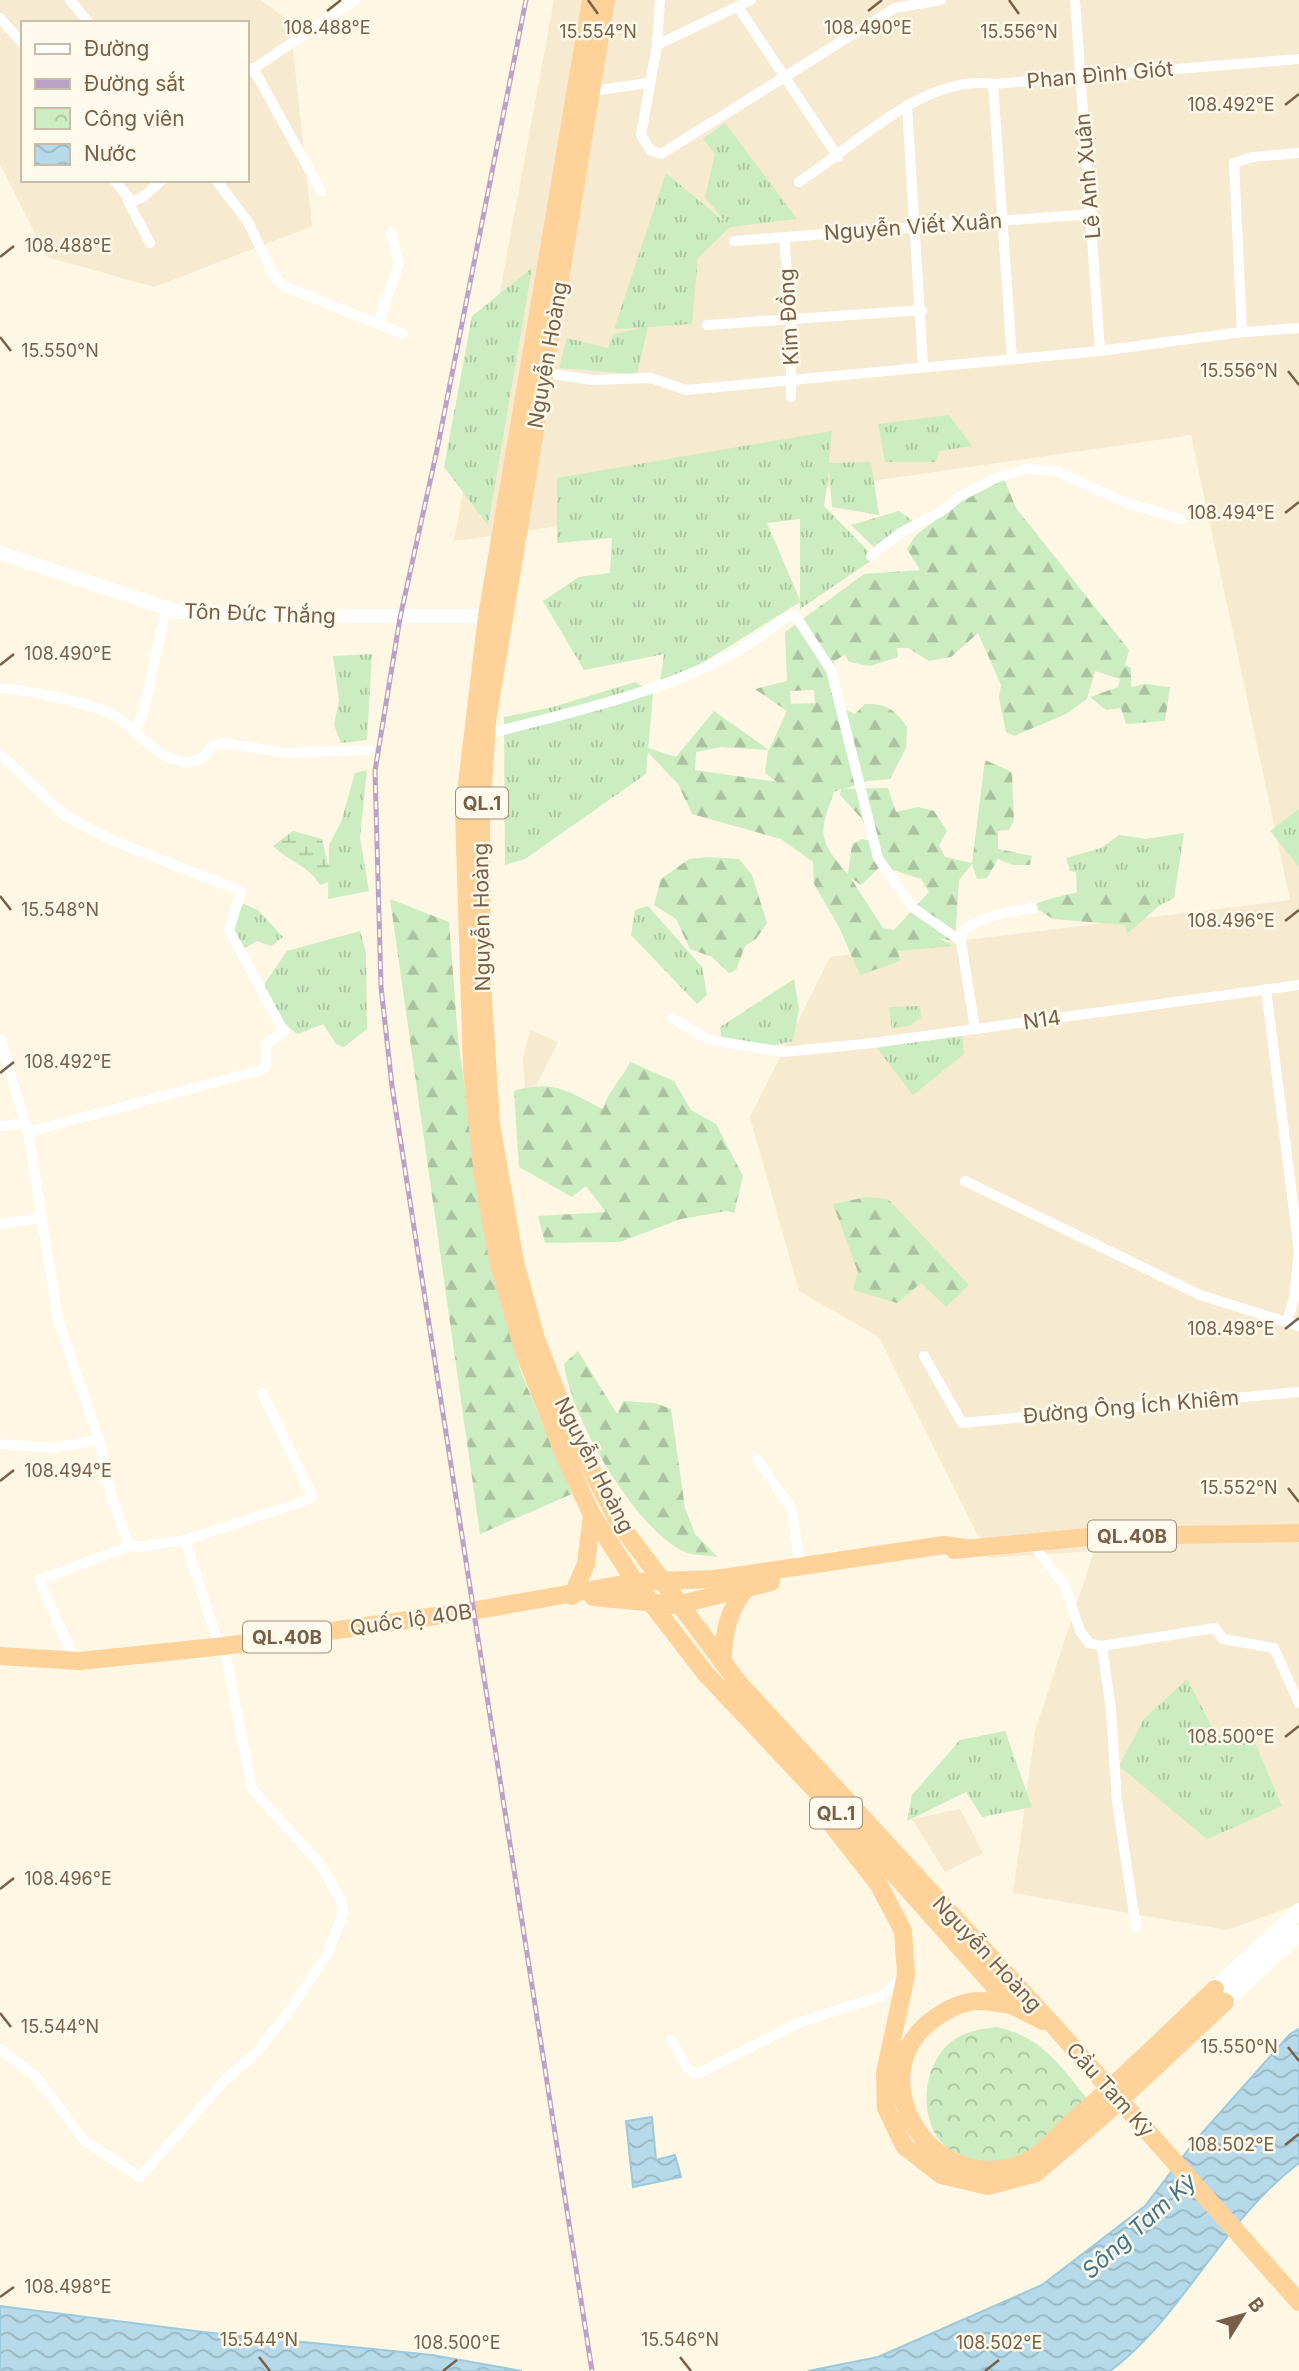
<svg xmlns="http://www.w3.org/2000/svg" width="1299" height="2371" viewBox="0 0 1299 2371" font-family="Inter,sans-serif">
  <defs>
    <pattern id="grass-tufts" width="24" height="20" patternUnits="userSpaceOnUse" patternTransform="scale(1.75)"><rect width="24" height="20" fill="#ccecc1"/><path d="M3 7l-1-3M5 7V3M7 7l1-3M15 17l-1-3M17 17v-4M19 17l1-3" fill="none" stroke="#aac29f"/></pattern>
    <pattern id="forest-firs" width="22" height="20" patternUnits="userSpaceOnUse" patternTransform="scale(1.75)"><rect width="22" height="20" fill="#ccecc1"/><path d="M5 1l3.5 6h-7zM16 11l3.5 6h-7z" fill="#aac29f"/></pattern>
    <pattern id="wetland-marsh" width="20" height="14" patternUnits="userSpaceOnUse" patternTransform="scale(1.75)"><rect width="20" height="14" fill="#ccecc1"/><path d="M1 5h8M5 5V1M11 12h8M15 12V8" fill="none" stroke="#aac29f"/></pattern>
    <pattern id="park-crowns" width="20" height="18" patternUnits="userSpaceOnUse" patternTransform="scale(1.75)"><rect width="20" height="18" fill="#ccecc1"/><path d="M2 6a3 3 0 1 1 6 0M12 15a3 3 0 1 1 6 0" fill="none" stroke="#aac29f"/></pattern>
    <pattern id="water-waves" width="16" height="10" patternUnits="userSpaceOnUse" patternTransform="scale(1.75)"><rect width="16" height="10" fill="#b6dae9"/><path d="M0 5q4-4 8 0t8 0" fill="none" stroke="#99b4bf"/></pattern>
  </defs>
  <rect width="100%" height="100%" fill="#fef7e3"/>
  <g fill="#f6ead1" fill-rule="evenodd">
    <path d="M0 0H261L290 22 312 226 154 287 47 257 0 164ZM23 23H247V180H23Z"/>
    <path d="M554 0H1299V1904L1227 1930 1013 1893 1035 1731 1094 1551 989 1558 879 1337 799 1291 750 1117 830 957 1290 900 1191 435 454 541Z"/>
    <path d="M530 1030 558 1042 537 1084 525 1088 523 1058Z"/>
    <path d="M960 1809 983 1853 945 1872 912 1819Z"/>
  </g>
  <g fill="url(#grass-tufts)" fill-rule="evenodd">
    <path d="M725 123 797 219 730 227 698 258 692 324 648 327 637 374 559 368 567 338 608 348 614 334 642 328 614 329 666 173 726 223 705 197 715 154 703 139Z"/>
    <path d="M532 268 488 525 444 467 472 316Z"/>
    <path d="M949 415 972 446 939 451 936 462H885L878 424Z"/>
    <path d="M832 431 829 463 871 462 879 515 832 507 829 469 824 506 875 558 800 609V602L659 690 664 654 584 670 543 601 579 577 610 573 612 538 557 543V478ZM800 519V600L767 523Z"/>
    <path d="M899 511 913 521 881 554 851 525Z"/>
    <path d="M372 654 367 740 341 743 334 725 339 701 333 656Z"/>
    <path d="M635 682 653 692 646 774 525 859 505 865 504 717 553 707Z"/>
    <path d="M367 770 360 838 369 891 328 899 329 845 341 822 355 773Z"/>
    <path d="M1299 809V867L1270 831Z"/>
    <path d="M1184 833 1174 898 1160 905C1142 891 1115 895 1093 887L1077 894 1076 872 1070 871 1066 858 1101 848 1119 835 1146 839Z"/>
    <path d="M244 904 258 910 283 937 271 946 257 941 245 948 230 936 238 909Z"/>
    <path d="M648 906 702 967 707 995 697 1004 631 935 635 910Z"/>
    <path d="M360 931 366 953 367 1029 344 1047 336 1044 323 1024 298 1034C284 1027 277 1010 264 998L265 983 287 951Z"/>
    <path d="M794 979 799 1009 793 1041 763 1048 722 1046 720 1027Z"/>
    <path d="M920 1006 921 1017 911 1025 892 1029 889 1007Z"/>
    <path d="M962 1036 964 1054 913 1095 873 1043Z"/>
    <path d="M1187 1679 1216 1735 1251 1734 1282 1806 1207 1839 1119 1766 1144 1719Z"/>
    <path d="M1005 1731 1032 1807 982 1817 966 1792 907 1821 912 1795 960 1740Z"/>
  </g>
  <g fill="url(#forest-firs)" fill-rule="evenodd">
    <path d="M1001 471 1016 508 1129 650 1125 665 1131 668V687L1144 684 1170 687 1165 721 1126 724 1121 708 1106 710 1090 697 1118 687 1120 679 1095 671 1087 699 1066 714 1014 736 1006 732 999 697 1001 685 978 633 951 657 929 661 908 648H897L898 657 870 666 849 662 845 655 834 661 836 706 855 714 865 704C885 703 896 710 907 727L906 748 890 779 867 781 845 789 888 788 896 812 918 807 934 811 947 831 939 845 945 857 972 863 985 760 1012 772 1014 820 1009 830 998 831V849L1032 856 1030 865H1013L998 859 987 878 977 879 972 864 959 880 955 942 939 938 953 946 898 951 900 961 860 975 839 927 814 884 813 862 781 839 692 814 678 784 642 746 676 757 714 711 769 750 787 711 755 689 787 681 785 632 864 574 920 570 907 549 916 535ZM814 690 815 703 791 704 790 691ZM721 747 768 750 765 773 777 782 695 770 696 752ZM841 789 840 795 862 819 870 841 862 839 852 844 848 874C817 840 819 832 834 792ZM881 866 921 879 929 892 894 930 883 928 850 877 861 885Z"/>
    <path d="M708 857 739 859 752 875 767 923 756 939 745 946 736 970 729 973 712 957 690 949 676 919 654 905 661 879 689 859Z"/>
    <path d="M1093 887 1149 896 1160 905 1127 934 1125 925 1053 919 1032 906C1052 895 1072 896 1093 887Z"/>
    <path d="M390 899 449 922 458 1039 482 1215 520 1370 572 1494 480 1534Z"/>
    <path d="M630 1062 674 1081 691 1110 716 1124 743 1176 734 1213 727 1211 681 1219 620 1242 545 1243 538 1216 606 1212 586 1186 572 1197 519 1167 514 1091C554 1079 568 1092 603 1109 607 1092 622 1079 630 1062Z"/>
    <path d="M867 1197 888 1199 969 1285 946 1307 921 1283 897 1303 853 1290 858 1272 833 1204Z"/>
    <path d="M578 1351 617 1414 623 1401 655 1403 671 1409 685 1508 695 1534 718 1557C708 1555 694 1556 685 1552 635 1530 570 1416 564 1364Z"/>
  </g>
  <path fill="url(#wetland-marsh)" d="M293 831 322 839 329 868V882L320 885C308 865 289 862 273 846Z"/>
  <path fill="url(#park-crowns)" d="M996 2027C1043 2036 1062 2069 1091 2103 1072 2120 1030 2163 1004 2165 998 2166 989 2162 983 2161 976 2160 968 2159 962 2157 915 2139 917 2064 955 2039 968 2031 981 2029 996 2027Z"/>
  <g fill="url(#water-waves)" stroke="#9cc9db" stroke-width="2">
    <path d="M1299 2029V2163C1222 2221 1182 2318 1110 2371H808L878 2357 1042 2285 1145 2206 1195 2141 1290 2034Z"/>
    <path d="M652 2117 656 2160 675 2155 681 2177 633 2187 626 2121Z"/>
    <path d="M0 2306 203 2332 432 2355 522 2371H0Z"/>
  </g>
  <g fill="none" stroke-linecap="round" stroke-linejoin="round">
    <g stroke="#fff" stroke-width="10">
      <path d="M70 0 89 23"/>
      <path d="M660 0 657 45 641 135 650 150 661 154 895 8 941 0"/>
      <path d="M1075 0 1100 351"/>
      <path d="M738 7 838 157"/>
      <path d="M0 18 23 44"/>
      <path d="M657 45 751 0"/>
      <path d="M253 68 321 191"/>
      <path d="M247 73 355 0"/>
      <path d="M993 84 1012 359"/>
      <path d="M592 91 648 83"/>
      <path d="M907 105 923 366"/>
      <path d="M114 180 132 202 143 197 162 180"/>
      <path d="M216 180 248 222 274 276 284 286 403 334"/>
      <path d="M799 182C854 147 925 73 993 84L1299 59"/>
      <path d="M128 201 150 243"/>
      <path d="M784 237 791 318V397"/>
      <path d="M734 241 1092 214"/>
      <path d="M378 323 399 264 391 232"/>
      <path d="M707 325 922 310"/>
      <path d="M1242 332 1234 163 1252 157 1299 153"/>
      <path d="M546 373 592 380 651 378 686 390 1100 351 1234 333 1299 328"/>
      <path d="M871 556 900 533 942 511 959 497 996 478 1026 469 1056 471 1124 502 1181 519"/>
      <path d="M0 688C27 690 80 701 105 711 137 723 161 774 202 759L212 746 224 743 285 753 369 750"/>
      <path d="M135 731 143 714 166 608"/>
      <path d="M488 734C571 712 658 694 734 653 753 643 770 628 788 616L795 615 831 670 878 858 912 907 958 939"/>
      <path d="M0 754 65 816 114 841 241 891 229 930 284 1032 266 1044V1064L261 1070 28 1132"/>
      <path d="M1266 989 1299 1251 1294 1299 1287 1322"/>
      <path d="M672 1018 709 1040 784 1052 873 1043 1299 985"/>
      <path d="M975 1029 960 935C976 916 1009 912 1033 908"/>
      <path d="M0 1039 28 1132 58 1319 99 1440 111 1495 128 1543 137 1547 185 1540 219 1646"/>
      <path d="M0 1126 26 1123"/>
      <path d="M965 1181 1200 1295 1299 1326"/>
      <path d="M0 1224 42 1218"/>
      <path d="M924 1356 962 1423 1299 1392"/>
      <path d="M0 1444 52 1448 99 1440"/>
      <path d="M757 1459 792 1510 800 1566"/>
      <path d="M185 1540 305 1501 312 1496 262 1393"/>
      <path d="M1032 1543 1065 1586 1080 1631 1089 1643 1102 1646 1215 1628 1223 1639 1274 1648 1299 1703"/>
      <path d="M1102 1646 1111 1710 1117 1801 1136 1927"/>
      <path d="M75 1660 39 1580 133 1545"/>
      <path d="M671 2040 688 2069 697 2074 798 2023 881 1996 906 1975"/>
      <path d="M0 2049 36 2077 85 2141 140 2177 225 2080 257 2052 287 2014 329 1951 343 1913 341 1901 320 1864 252 1789 224 1646"/>
    </g>
    <path stroke="#fff" stroke-width="14" d="M0 553 178 612 235 616H487"/>
    <g stroke="#fff" stroke-width="16">
      <path d="M1215 1989 1299 1911"/>
      <path d="M1225 2002 1299 1933"/>
    </g>
    <g stroke="#fed298" stroke-width="18">
      <path d="M591 0 487 616 464 809 472 1070 483 1176 499 1265 524 1352 565 1457 592 1515 635 1582 705 1673 896 1876 1011 2005 1043 2021"/>
      <path d="M606 0 487 721 481 821 482 982 491 1124 515 1262 536 1339 572 1432 619 1523 737 1681 1053 2025 1299 2302"/>
      <path d="M954 1550 1098 1536 1299 1533"/>
      <path d="M572 1596 586 1564 592 1515"/>
      <path d="M593 1597 677 1605 771 1582"/>
      <path d="M0 1656 80 1661 224 1646 472 1611 635 1582 715 1579 944 1545 965 1548"/>
      <path d="M722 1662C724 1634 728 1607 748 1587"/>
      <path d="M832 1825 879 1885 903 1931 906 1975 885 2073 886 2108 904 2146 941 2175 988 2186 1036 2173 1104 2115 1225 2002"/>
      <path d="M1011 2005C1001 2004 989 2001 979 2001 964 2001 947 2009 935 2018 855 2073 930 2203 1026 2162 1040 2156 1055 2138 1066 2127 1118 2083 1166 2036 1215 1989"/>
    </g>
    <g stroke="#bba1c8" stroke-width="5">
      <path id="rail" d="M526 0 437 450 400 618 375 771 381 987 392 1086 592 2371"/>
    </g>
    <use href="#rail" stroke="#fffaeb" stroke-width="2.5" stroke-dasharray="8" stroke-linecap="butt"/>
  </g>
  <path fill="none" stroke="#785f47" stroke-width="2.5" d="M588 0 598 14M1009 0 1019 14M327 11 341 0M868 11 882 0M1285 105 1299 94M0 257 14 246M0 337 11 351M1288 371 1299 385M1285 513 1299 502M0 665 14 654M0 896 11 910M1285 921 1299 910M0 1073 14 1062M1285 1329 1299 1318M0 1481 14 1470M1288 1488 1299 1502M1285 1737 1299 1726M0 1889 14 1878M0 2013 11 2027M1288 2047 1299 2061M1285 2145 1299 2134M0 2297 14 2287M259 2357 270 2371M680 2357 691 2371M443 2371 457 2360M985 2371 999 2360"/>
  <g text-anchor="middle" stroke-width="5" stroke-linejoin="round" paint-order="stroke">
    <g fill="#fffaeb" stroke="#a08e78" stroke-width="2">
      <rect x="456" y="787.5" width="52" height="31" rx="5"/>
      <rect x="1088" y="1520.5" width="88" height="31" rx="5"/>
      <rect x="243" y="1621.5" width="88" height="31" rx="5"/>
      <rect x="810" y="1797.5" width="52" height="31" rx="5"/>
    </g>
    <g font-size="19" font-weight="bold" fill="#785f47">
      <text x="482" y="810">QL.1</text>
      <text x="1132" y="1543">QL.40B</text>
      <text x="287" y="1644">QL.40B</text>
      <text x="836" y="1820">QL.1</text>
    </g>
    <g font-size="21" fill="#785f47" stroke="#fffaeb">
      <text transform="translate(1100 75) rotate(-5)" y="7">Phan Đình Giót</text>
      <text transform="translate(1088 176) rotate(-95)" y="7">Lê Anh Xuân</text>
      <text transform="translate(913 227) rotate(-4)" y="7">Nguyễn Viết Xuân</text>
      <text transform="translate(789 317) rotate(-93)" y="7">Kim Đồng</text>
      <text transform="translate(548 355) rotate(-80)" y="7">Nguyễn Hoàng</text>
      <text transform="translate(260 614) rotate(2)" y="7">Tôn Đức Thắng</text>
      <text transform="translate(482 917) rotate(-91)" y="7">Nguyễn Hoàng</text>
      <text transform="translate(1042 1020) rotate(-8)" y="7">N14</text>
      <text transform="translate(1131 1407) rotate(-5)" y="7">Đường Ông Ích Khiêm</text>
      <text transform="translate(594 1465) rotate(63)" y="7">Nguyễn Hoàng</text>
      <text transform="translate(411 1620) rotate(-8)" y="7">Quốc lộ 40B</text>
      <text transform="translate(987 1954) rotate(47)" y="7">Nguyễn Hoàng</text>
      <text transform="translate(1110 2090) rotate(48)" y="7">Cầu Tam Kỳ</text>
    </g>
    <g font-size="23" font-style="italic" fill="#3f758c" stroke="#fffaeb">
      <text transform="translate(1139 2226) rotate(-42)" y="8">Sông Tam Kỳ</text>
    </g>
  </g>
  <g font-size="18" text-anchor="middle" fill="#785f47" stroke="#fffaeb" stroke-width="5" stroke-linejoin="round" paint-order="stroke">
    <text x="327" y="34">108.488°E</text>
    <text x="868" y="34">108.490°E</text>
    <text x="598" y="38">15.554°N</text>
    <text x="1019" y="38">15.556°N</text>
    <text x="1231" y="111">108.492°E</text>
    <text x="68" y="252">108.488°E</text>
    <text x="60" y="357">15.550°N</text>
    <text x="1239" y="377">15.556°N</text>
    <text x="1231" y="519">108.494°E</text>
    <text x="68" y="660">108.490°E</text>
    <text x="60" y="916">15.548°N</text>
    <text x="1231" y="927">108.496°E</text>
    <text x="68" y="1068">108.492°E</text>
    <text x="1231" y="1335">108.498°E</text>
    <text x="68" y="1477">108.494°E</text>
    <text x="1239" y="1494">15.552°N</text>
    <text x="1231" y="1743">108.500°E</text>
    <text x="68" y="1885">108.496°E</text>
    <text x="60" y="2033">15.544°N</text>
    <text x="1239" y="2053">15.550°N</text>
    <text x="1231" y="2151">108.502°E</text>
    <text x="68" y="2293">108.498°E</text>
    <text x="259" y="2346">15.544°N</text>
    <text x="680" y="2346">15.546°N</text>
    <text x="457" y="2349">108.500°E</text>
    <text x="999" y="2349">108.502°E</text>
  </g>
  <rect x="21" y="21" width="228" height="161" fill="#fffaeb" stroke="#c9bca9" stroke-width="2"/>
  <rect x="35" y="44" width="35" height="10" fill="#ffffff" stroke="#c9bca9" stroke-width="2"/>
  <text x="84" y="56" font-size="21" fill="#785f47">Đường</text>
  <rect x="35" y="79" width="35" height="10" fill="#bba1c8" stroke="#c9bca9" stroke-width="2"/>
  <text x="84" y="91" font-size="21" fill="#785f47">Đường sắt</text>
  <rect x="35" y="108" width="35" height="21" fill="url(#park-crowns)" stroke="#c9bca9" stroke-width="2"/>
  <text x="84" y="126" font-size="21" fill="#785f47">Công viên</text>
  <rect x="35" y="144" width="35" height="21" fill="url(#water-waves)" stroke="#c9bca9" stroke-width="2"/>
  <text x="84" y="161" font-size="21" fill="#785f47">Nước</text>
  <g transform="translate(1243 2315) rotate(53)" stroke="#fffaeb" stroke-width="5" paint-order="stroke">
  <path d="M0-5L12 26L0 18L-12 26Z" fill="#785f47"/>
  <text y="-10" font-size="19" font-weight="bold" text-anchor="middle" fill="#785f47">B</text>
  </g>
</svg>
